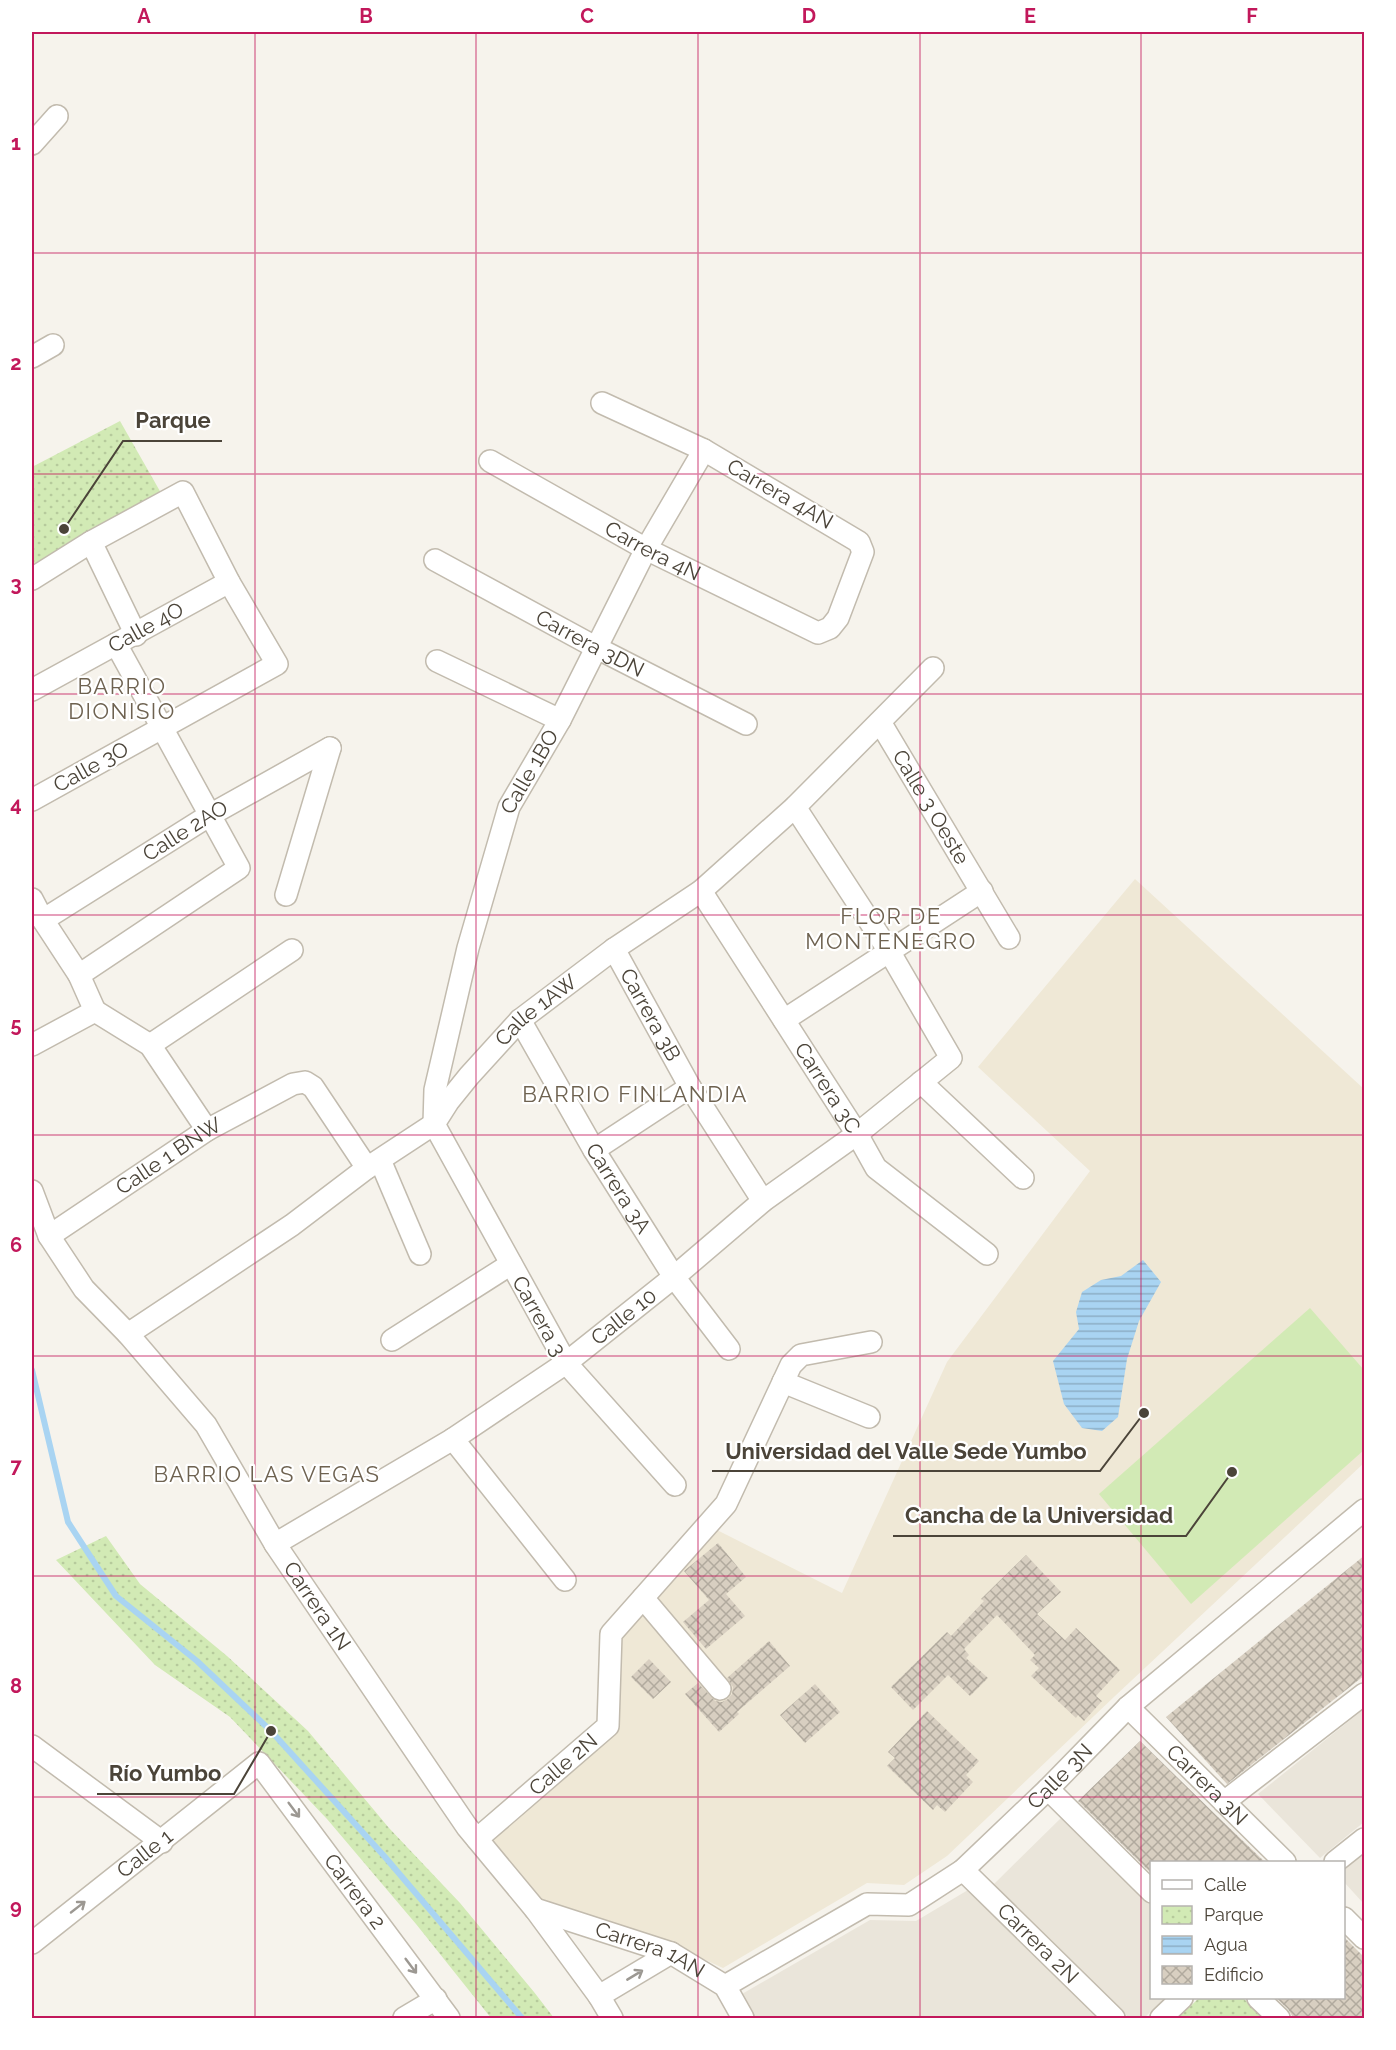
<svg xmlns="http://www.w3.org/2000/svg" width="1396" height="2050" viewBox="0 0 1396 2050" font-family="Raleway,sans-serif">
  <defs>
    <pattern id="park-dots" width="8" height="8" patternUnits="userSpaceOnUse" patternTransform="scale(1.5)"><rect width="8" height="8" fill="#d2eab5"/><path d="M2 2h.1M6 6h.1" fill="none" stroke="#b6ca9c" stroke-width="1.8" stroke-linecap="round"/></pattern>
    <pattern id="water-rules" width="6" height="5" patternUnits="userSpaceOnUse" patternTransform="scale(1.5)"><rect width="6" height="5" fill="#a9d4f2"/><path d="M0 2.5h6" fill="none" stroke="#8caec5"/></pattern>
    <pattern id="building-cross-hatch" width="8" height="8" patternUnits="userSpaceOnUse" patternTransform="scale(1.5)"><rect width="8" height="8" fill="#d8cfc1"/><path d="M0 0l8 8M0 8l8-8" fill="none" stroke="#b1aa9e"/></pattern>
  </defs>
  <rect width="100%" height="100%" fill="#f6f3ec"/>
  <g fill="#eae5da">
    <path d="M1364 1709V1822L1320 1858 1258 1794Z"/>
    <path d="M1062 1817 1151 1904 1152 1998H1165L1144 2018H1129L993 1885Z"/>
    <path d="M1364 1853V1904L1344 1882V1869Z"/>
    <path d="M968 1890 1098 2018H756L742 1994 870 1920 916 1921Z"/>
  </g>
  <path fill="#efe8d6" d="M1135 879 1364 1089V1463L1115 1696 947 1856 904 1885 867 1883 723 1968 675 1946 541 1901 489 1839 613 1733 619 1639 717 1530 842 1593 947 1362 1090 1171 978 1067Z"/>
  <g fill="url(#park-dots)">
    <path d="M120 421 161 493 32 565V467Z"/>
    <path d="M106 1536 140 1584 227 1656 308 1731 389 1828 460 1903 534 1992 554 2018H491L416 1924 327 1819 230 1717 155 1665 56 1560Z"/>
    <path d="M1199 1998H1243L1264 2018H1178Z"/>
  </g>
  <path fill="#d2eab5" d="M1310 1308 1364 1370V1450L1191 1604 1099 1494Z"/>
  <path fill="url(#water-rules)" d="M1143 1260 1161 1282 1139 1321 1127 1359 1118 1417 1102 1431 1082 1428 1064 1404 1053 1361 1079 1329 1076 1312 1082 1292 1101 1280 1121 1276Z"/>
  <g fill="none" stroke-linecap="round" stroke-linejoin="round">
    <path stroke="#a9d4f2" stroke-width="6" d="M32 1370 68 1522 116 1596 197 1661 271 1731 385 1857 522 2018"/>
  </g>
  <g fill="url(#building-cross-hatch)">
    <path d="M718 1543 746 1577 726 1594 745 1616 706 1649 683 1622 709 1600 684 1571Z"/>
    <path d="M1026 1555 1061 1592 1037 1614 1065 1640 1076 1628 1120 1670 1096 1696 1102 1701 1084 1721 1078 1715 1076 1718 1031 1676 1039 1668 1030 1660 1035 1655 997 1615 964 1649 969 1655 966 1658 988 1678 970 1696 948 1675 913 1710 891 1687 947 1632 951 1636 984 1601 981 1599Z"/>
    <path d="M1365 1555V1675L1227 1784 1166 1717Z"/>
    <path d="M769 1641 790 1666 737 1712 739 1714 719 1732 685 1694 698 1683 715 1701 722 1702 728 1699 732 1694 733 1687 727 1678Z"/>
    <path d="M649 1659 671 1682 653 1699 631 1677Z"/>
    <path d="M815 1684 840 1712 805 1743 780 1715Z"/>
    <path d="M927 1711 979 1761 966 1775 973 1782 945 1812 937 1805 933 1810 887 1766 895 1758 888 1752Z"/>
    <path d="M1140 1741 1218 1817 1266 1863H1152V1874L1078 1801Z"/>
    <path d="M1344 1937 1365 1958V2019H1294L1288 2009 1276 1998H1344Z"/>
  </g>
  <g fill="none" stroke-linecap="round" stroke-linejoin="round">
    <g stroke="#c2bbae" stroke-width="24">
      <g id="minor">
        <path d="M32 144 57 116"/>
        <path d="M32 357 53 345"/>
        <path id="s1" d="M490 461 646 549 818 633 830 628 838 618 863 552 859 542 704 450 602 403"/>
        <path d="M91 542 136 635"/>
        <path id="s2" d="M435 560 597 648 746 724"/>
        <path d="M32 579 91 542 183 492 229 582 277 664 32 800"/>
        <path d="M437 661 560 720"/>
        <path id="s3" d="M32 690 229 582"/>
        <path id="s4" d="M880 722 1009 938"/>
        <path id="s5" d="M701 891 857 1134 876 1168 987 1254"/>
        <path d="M286 895 330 748"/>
        <path d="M32 899 43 920 79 975 95 1011"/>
        <path id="s6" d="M43 920 210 815 330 748"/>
        <path id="s7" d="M614 949 690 1087 763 1201"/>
        <path d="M79 975 239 868 116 644"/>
        <path d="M95 1011 150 1045 207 1130"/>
        <path id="s8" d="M520 1020 594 1150 674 1277 729 1349"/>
        <path d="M784 1020 982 891"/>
        <path d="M32 1045 95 1011"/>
        <path d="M150 1045 292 950"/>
        <path d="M921 1082 1023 1178"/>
        <path d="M594 1150 690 1087"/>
        <path d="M380 1160 420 1254"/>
        <path id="s9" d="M32 1191 49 1236 84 1289 128 1334 206 1425 275 1544 437 1783 467 1827 535 1909 599 1996 612 2018"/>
        <path id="s10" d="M49 1236 207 1130 293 1084 305 1082 313 1087 367 1168"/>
        <path id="s11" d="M128 1334 292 1225 367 1168 434 1124 448 1102 469 1076 520 1020 614 949 701 891 795 807 933 668"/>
        <path d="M392 1340 511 1264"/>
        <path d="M783 1382 869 1417"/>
        <path d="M453 1439 565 1580"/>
        <path id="s12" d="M675 1485 566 1363 434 1124 435 1090 468 948 509 807 560 720 646 549 704 450"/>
        <path id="s13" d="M275 1544 453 1439 566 1363 674 1277 763 1201 857 1134 951 1058 889 951 795 807"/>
        <path d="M643 1598 720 1689"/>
        <path id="s14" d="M1128 1707 1285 1862"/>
        <path d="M32 1746 162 1842"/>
        <path d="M1048 1789 1152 1892"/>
        <path d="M1224 1802 1364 1694"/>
        <path id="s15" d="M477 1839 608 1726 611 1634 726 1504 791 1365 801 1355 871 1342"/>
        <path d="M1335 1862 1364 1839"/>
        <path id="s16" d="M963 1870 1114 2018"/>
        <path id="s17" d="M535 1909 671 1953 725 1986 743 2018"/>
        <path d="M1344 1918 1364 1938"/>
        <path id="s18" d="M32 1943 259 1763 449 2018"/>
        <path id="s19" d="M725 1986 867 1904 909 1905 963 1870 1048 1789 1128 1707 1364 1510"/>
        <path d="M599 1996 671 1953"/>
        <path d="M1258 1998 1279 2018"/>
        <path d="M404 2018 436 1999"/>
        <path d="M1161 2018 1182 1998"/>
      </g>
    </g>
    <use href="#minor" stroke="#fff" stroke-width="21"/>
  </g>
  <defs><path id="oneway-shaft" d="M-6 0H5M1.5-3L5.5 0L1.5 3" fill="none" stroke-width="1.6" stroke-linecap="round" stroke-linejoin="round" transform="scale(1.5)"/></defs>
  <g stroke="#9c9892">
    <use href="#oneway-shaft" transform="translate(294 1810) rotate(53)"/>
    <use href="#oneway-shaft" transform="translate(78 1907) rotate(-38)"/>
    <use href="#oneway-shaft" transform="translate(411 1966) rotate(53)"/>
    <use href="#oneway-shaft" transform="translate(635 1975) rotate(-31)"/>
  </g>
  <path fill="none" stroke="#c2185b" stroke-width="1.5" stroke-opacity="0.55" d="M255 32V2018M476 32V2018M698 32V2018M920 32V2018M1141 32V2018M32 253H1364M32 474H1364M32 694H1364M32 915H1364M32 1135H1364M32 1356H1364M32 1576H1364M32 1797H1364"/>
  <g text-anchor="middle" stroke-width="4.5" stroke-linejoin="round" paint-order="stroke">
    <g font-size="21" fill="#4b4439" stroke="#fff">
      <text transform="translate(780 494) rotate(30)" y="7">Carrera 4AN</text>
      <text dy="7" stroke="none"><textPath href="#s1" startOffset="186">Carrera 4N</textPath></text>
      <text dy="7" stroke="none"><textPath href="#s3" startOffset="130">Calle 4O</textPath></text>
      <text dy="7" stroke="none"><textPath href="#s2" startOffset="176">Carrera 3DN</textPath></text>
      <text transform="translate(91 767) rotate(-29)" y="7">Calle 3O</text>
      <text dy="7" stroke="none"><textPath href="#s12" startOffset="804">Calle 1BO</textPath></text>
      <text dy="7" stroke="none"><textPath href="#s4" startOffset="99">Calle 3 Oeste</textPath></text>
      <text dy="7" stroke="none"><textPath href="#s6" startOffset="168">Calle 2AO</textPath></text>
      <text dy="7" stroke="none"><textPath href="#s11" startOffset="525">Calle 1AW</textPath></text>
      <text dy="7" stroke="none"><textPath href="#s7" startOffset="75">Carrera 3B</textPath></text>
      <text dy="7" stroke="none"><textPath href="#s5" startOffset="234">Carrera 3C</textPath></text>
      <text dy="7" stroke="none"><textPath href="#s10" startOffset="144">Calle 1 BNW</textPath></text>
      <text dy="7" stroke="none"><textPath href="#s8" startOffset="195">Carrera 3A</textPath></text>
      <text transform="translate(539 1316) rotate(61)" y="7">Carrera 3</text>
      <text dy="7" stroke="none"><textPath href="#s13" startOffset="417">Calle 10</textPath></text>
      <text dy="7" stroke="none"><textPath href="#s9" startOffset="507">Carrera 1N</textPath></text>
      <text dy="7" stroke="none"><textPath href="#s15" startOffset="114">Calle 2N</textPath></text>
      <text dy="7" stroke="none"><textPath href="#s19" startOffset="405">Calle 3N</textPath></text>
      <text dy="7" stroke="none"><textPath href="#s14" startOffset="111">Carrera 3N</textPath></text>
      <text dy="7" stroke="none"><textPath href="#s18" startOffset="144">Calle 1</textPath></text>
      <text dy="7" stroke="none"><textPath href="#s18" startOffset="450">Carrera 2</textPath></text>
      <text dy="7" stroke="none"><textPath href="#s16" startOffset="105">Carrera 2N</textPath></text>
      <text dy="7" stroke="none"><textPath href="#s17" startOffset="122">Carrera 1AN</textPath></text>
    </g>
    <g font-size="22" letter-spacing="1.5" fill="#6e6250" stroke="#fff">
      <text x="122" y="694">BARRIO<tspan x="122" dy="25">DIONISIO</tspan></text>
      <text x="891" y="924">FLOR DE<tspan x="891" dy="25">MONTENEGRO</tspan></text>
      <text x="635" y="1102">BARRIO FINLANDIA</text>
      <text x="267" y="1482">BARRIO LAS VEGAS</text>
    </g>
  </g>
  <path fill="none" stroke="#4b4439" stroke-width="2" d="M64 529L123 441H222M1144 1413L1100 1471H712M1232 1472L1186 1536H893M271 1731L234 1794H97"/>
  <g fill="#4b4439" stroke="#fff" stroke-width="2">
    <circle cx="64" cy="529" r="6"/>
    <circle cx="1144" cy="1413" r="6"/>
    <circle cx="1232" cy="1472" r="6"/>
    <circle cx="271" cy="1731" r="6"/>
  </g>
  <g font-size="22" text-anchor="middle" font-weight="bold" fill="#4b4439" stroke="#fff" stroke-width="4.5" stroke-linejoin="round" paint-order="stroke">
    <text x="173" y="428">Parque</text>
    <text x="906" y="1459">Universidad del Valle Sede Yumbo</text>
    <text x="1039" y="1523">Cancha de la Universidad</text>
    <text x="165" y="1781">Río Yumbo</text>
  </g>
  <rect width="1396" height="2050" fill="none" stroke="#ffffff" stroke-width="66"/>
  <rect x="1150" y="1861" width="195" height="138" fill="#ffffff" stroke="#b7b4b0" stroke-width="1.5"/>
  <rect x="1162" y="1880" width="30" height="9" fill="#ffffff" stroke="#b7b4b0" stroke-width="1.5"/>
  <text x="1204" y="1891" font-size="18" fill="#4b4439">Calle</text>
  <rect x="1162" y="1906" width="30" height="18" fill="url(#park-dots)" stroke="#b7b4b0" stroke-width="1.5"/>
  <text x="1204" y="1921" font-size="18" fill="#4b4439">Parque</text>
  <rect x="1162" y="1936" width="30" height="18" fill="url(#water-rules)" stroke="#b7b4b0" stroke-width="1.5"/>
  <text x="1204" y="1951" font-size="18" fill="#4b4439">Agua</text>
  <rect x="1162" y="1966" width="30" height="18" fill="url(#building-cross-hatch)" stroke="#b7b4b0" stroke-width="1.5"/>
  <text x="1204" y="1981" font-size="18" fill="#4b4439">Edificio</text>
  <rect x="33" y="33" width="1330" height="1984" fill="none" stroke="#c2185b" stroke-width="2"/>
  <g font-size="20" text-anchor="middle" font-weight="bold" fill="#c2185b">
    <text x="144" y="23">A</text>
    <text x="366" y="23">B</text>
    <text x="587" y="23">C</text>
    <text x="809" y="23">D</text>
    <text x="1030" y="23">E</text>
    <text x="1252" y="23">F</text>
    <text x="16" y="150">1</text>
    <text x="16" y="370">2</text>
    <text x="16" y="591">3</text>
    <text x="16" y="811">4</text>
    <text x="16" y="1032">5</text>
    <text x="16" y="1252">6</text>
    <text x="16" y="1473">7</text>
    <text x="16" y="1693">8</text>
    <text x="16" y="1914">9</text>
  </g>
</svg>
